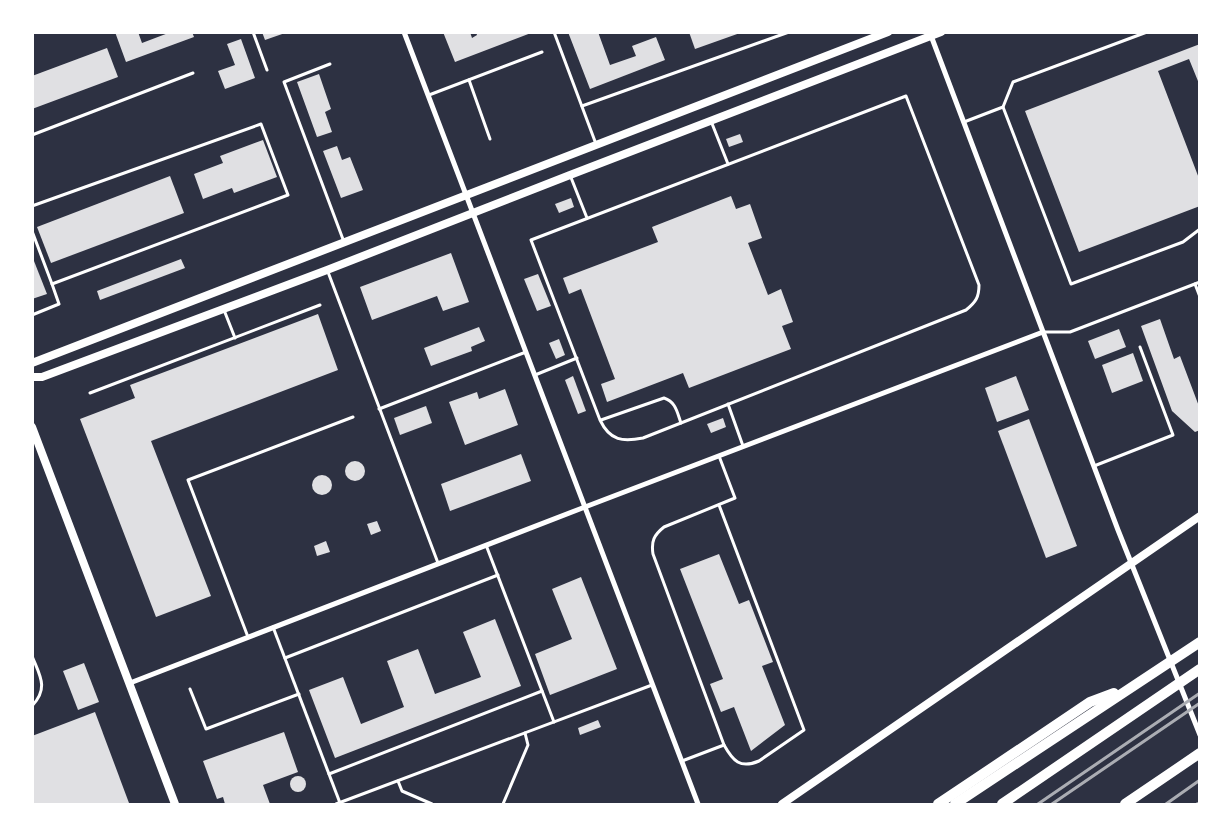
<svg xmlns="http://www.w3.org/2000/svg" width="1232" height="837" viewBox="0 0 1232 837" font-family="Poppins,sans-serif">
  <rect width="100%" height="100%" fill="#2d3142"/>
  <g fill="#e0e0e3">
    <path d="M115 32H138L142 43 171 32H192L194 37 126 62Z"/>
    <path d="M262 32H285V33L265 40Z"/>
    <path d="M443 32H470L472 38 477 35 476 32 531 33 455 62Z"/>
    <path d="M568 32H598L610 65 636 56 632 46 656 37 665 60 590 89Z"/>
    <path d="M689 32H740V33L695 49Z"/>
    <path d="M241 39 255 78 225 89 218 71 235 65 227 44Z"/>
    <path d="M1200 44V86L1189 59 1158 71 1200 181V206L1079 252 1025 111Z"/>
    <path d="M107 48 118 77 32 109V76Z"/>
    <path d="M319 74 331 109 325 112 332 132 317 137 297 82Z"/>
    <path d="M740 134 743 142 729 147 726 139Z"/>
    <path d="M263 140 277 177 234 193 232 188 203 199 194 174 223 163 220 156Z"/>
    <path d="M337 146 342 160 350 157 363 190 341 198 323 151Z"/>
    <path d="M170 176 184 213 51 263 37 227Z"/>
    <path d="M731 196 736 209 750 204 762 238 748 243 768 295 781 289 793 322 782 326 791 349 689 388 683 373 607 402 601 384 615 379 581 289 569 294 563 278 658 242 652 227Z"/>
    <path d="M571 198 574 207 559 213 555 204Z"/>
    <path d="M451 253 469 302 443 311 437 296 372 320 360 287Z"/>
    <path d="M32 256 47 294 32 299Z"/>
    <path d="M181 259 185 268 100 300 97 291Z"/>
    <path d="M538 274 551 306 537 311 524 279Z"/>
    <path d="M318 314 338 370 151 441 211 596 156 617 80 419 135 398 130 385Z"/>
    <path d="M1160 319 1174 359 1180 356 1200 409V430L1195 432 1172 411 1141 326Z"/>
    <path d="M479 327 485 341 471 347 472 351 431 366 424 348Z"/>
    <path d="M1119 329 1126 347 1095 359 1088 341Z"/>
    <path d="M559 339 565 355 556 359 549 343Z"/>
    <path d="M1133 353 1143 381 1112 393 1102 365Z"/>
    <path d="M573 376 586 411 578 414 565 380Z"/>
    <path d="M1016 376 1029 410 997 422 985 388Z"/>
    <path d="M505 389 518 425 465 445 449 402 477 392 479 399Z"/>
    <path d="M426 406 432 423 400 435 394 418Z"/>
    <path d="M723 418 726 427 711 433 707 424Z"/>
    <path d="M1029 419 1077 546 1046 558 998 431Z"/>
    <path d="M521 454 531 481 450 511 441 484Z"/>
    <circle cx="355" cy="471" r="10"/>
    <circle cx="322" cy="485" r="10"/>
    <path d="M377 521 381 531 371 535 367 524Z"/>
    <path d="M326 541 330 552 317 556 314 546Z"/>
    <path d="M719 554 739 604 749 600 773 662 762 666 785 725 751 751 734 707 721 712 710 684 723 679 680 569Z"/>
    <path d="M581 577 617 669 550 695 535 654 572 639 552 589Z"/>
    <path d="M495 619 521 686 335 758 309 690 343 677 361 724 404 707 387 661 418 649 435 694 481 677 463 632Z"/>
    <path d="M84 663 99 702 78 710 63 671Z"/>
    <path d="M95 712 129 803 32 804V736Z"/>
    <path d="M598 720 601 727 580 735 578 728Z"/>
    <path d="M284 732 298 772 263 785 270 804H225L223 797 217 799 203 761Z"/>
    <circle cx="298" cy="784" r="8"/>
  </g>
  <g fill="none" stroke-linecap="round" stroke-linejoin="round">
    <g stroke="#fff" stroke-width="3">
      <path d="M253 32 267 70"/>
      <path d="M554 32 596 144"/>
      <path d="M330 64 284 82 344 242"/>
      <path d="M469 80 490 139"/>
      <path d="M429 95 542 52"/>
      <path d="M906 96 979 285C979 297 976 302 966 310L643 438C623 442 610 441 600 420L531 240Z"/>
      <path d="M582 106 789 32"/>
      <path d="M1003 107 1071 284 1183 242 1200 229"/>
      <path d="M711 121 728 164"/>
      <path d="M964 122 1003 107 1013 82 1147 32"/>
      <path d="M32 135 193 73"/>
      <path d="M570 175 587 218"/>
      <path d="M32 206 261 124 288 195 52 284 59 304 32 315"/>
      <path d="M32 231 52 284"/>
      <path d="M328 272 438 563"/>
      <path d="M1195 284 1200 297"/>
      <path d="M224 310 235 338"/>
      <path d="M1043 332H1070L1200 282"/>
      <path d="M535 375 577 358"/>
      <path d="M90 393 320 305"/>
      <path d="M728 404 743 446"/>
      <path d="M379 409 526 352"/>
      <path d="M601 420 664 398C676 402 677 412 681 423"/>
      <path d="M1094 466 1173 435 1140 347"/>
      <path d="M719 505 804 730 759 761C740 769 733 761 724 745"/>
      <path d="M486 545 554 722"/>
      <path d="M273 627 340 803"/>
      <path d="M248 637 188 480 353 417"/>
      <path d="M32 656C40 676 49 688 32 706"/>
      <path d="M285 658 498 575"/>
      <path d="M190 689 206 729 299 694"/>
      <path d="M682 761 724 745 653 554C651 541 654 535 664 527L735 498 719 456"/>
      <path d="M329 774 542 691"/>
      <path d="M398 781 402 791 432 804"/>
      <path d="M336 804 652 685"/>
      <path d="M503 804 528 745 525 733"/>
    </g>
    <g stroke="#fff" stroke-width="5">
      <path d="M404 32 698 804"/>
      <path d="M930 33 1118 530 1200 735"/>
      <path d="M130 683 585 507 1043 332"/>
    </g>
    <g stroke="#fff" stroke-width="8">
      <path d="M32 363 888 32"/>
      <path d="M32 377H42L327 270 570 175 941 32"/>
      <path d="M32 427 175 804"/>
      <path d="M782 804 1200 516"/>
    </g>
    <g stroke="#fff" stroke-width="10">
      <path d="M938 804 1090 702 1114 693"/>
      <path d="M955 804 1200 642"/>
      <path d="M1002 804 1200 669"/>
      <path d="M1125 804 1200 753"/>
    </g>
    <g stroke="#abadb3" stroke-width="3">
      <path d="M1038 804 1200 693"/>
      <path d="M1052 804 1200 703"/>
      <path d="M1166 804 1200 780"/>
      <path d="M1197 804 1200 803"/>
    </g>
  </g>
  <rect width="1232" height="837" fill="none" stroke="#ffffff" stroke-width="68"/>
</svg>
